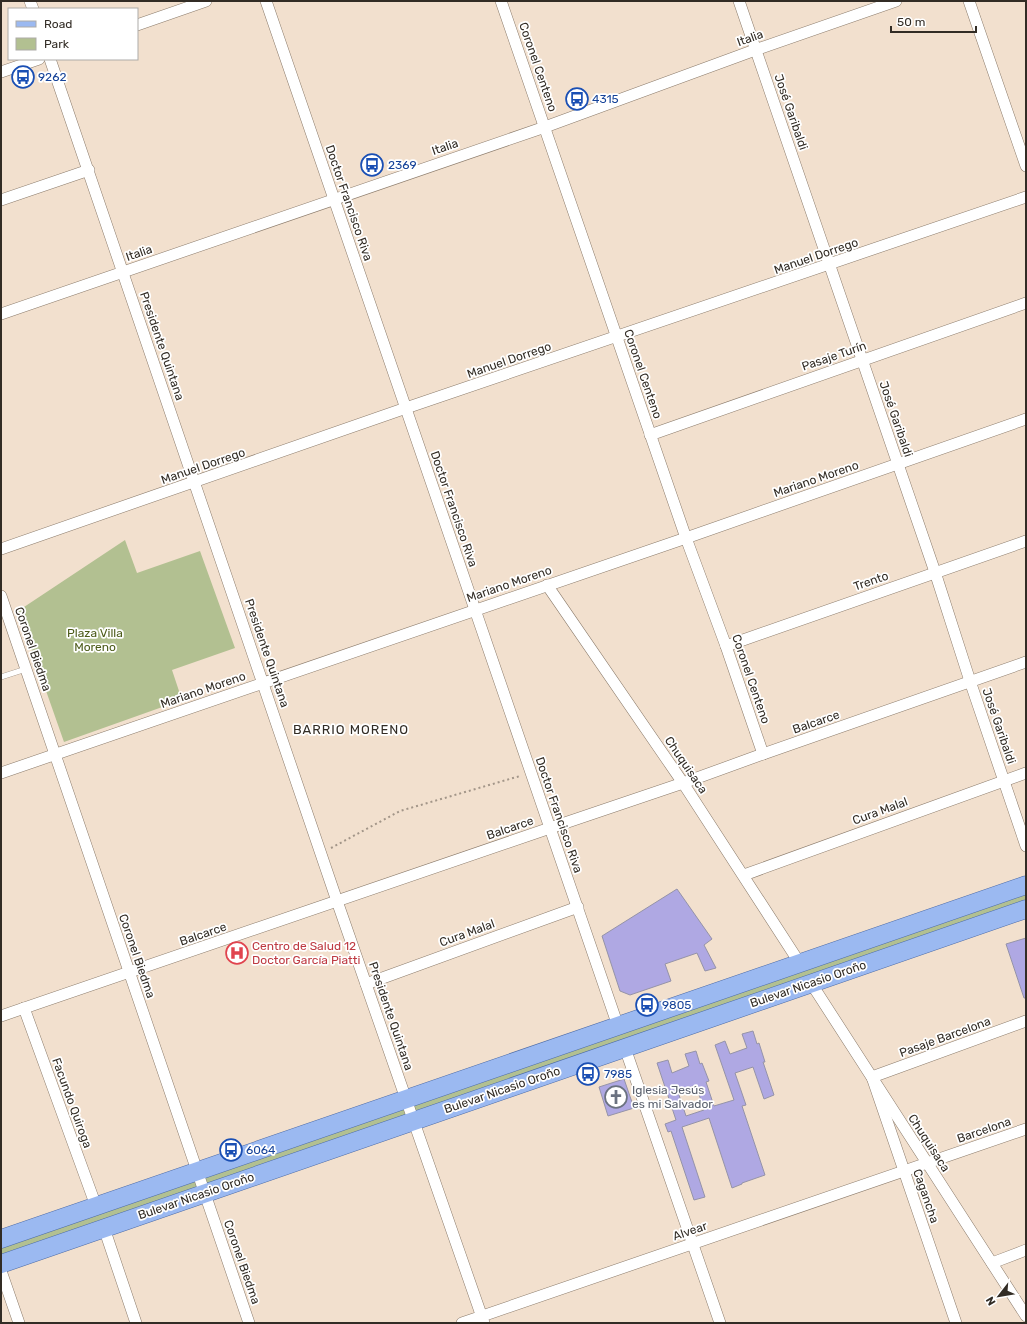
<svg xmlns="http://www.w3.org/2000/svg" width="1027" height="1324" viewBox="0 0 1027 1324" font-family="Rubik,sans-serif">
  <rect width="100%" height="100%" fill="#f2e0ce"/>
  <g fill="#b2c091">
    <path d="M125 540 137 573 200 551 235 648 172 670 182 700 64 742 18 611Z"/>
    <path d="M1026 885V909L1 1264V1239Z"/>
  </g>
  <g fill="#afa8e3" stroke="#9593a8" fill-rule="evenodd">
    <path d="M677 889 712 939 704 945 716 968 705 971 697 953 665 964 671 981 630 995 620 991 602 936Z"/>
    <path d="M1026 938V998H1024L1006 944Z"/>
    <path d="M753 1031 757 1044 759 1043 765 1062H763L774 1095 764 1099 753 1067 735 1073 746 1105 742 1106 765 1175 742 1183V1184L732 1188 709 1118 682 1127 705 1197 694 1200 671 1131 668 1132 665 1124 676 1120 657 1063 668 1060 672 1073 689 1066 685 1054 696 1051 700 1064 702 1063 709 1081 706 1082 714 1106 734 1100 715 1045 725 1041 730 1054 747 1048 742 1034ZM696 1085 704 1110 686 1116 678 1092Z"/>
    <path d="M624 1079 634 1108 608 1116 599 1087Z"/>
  </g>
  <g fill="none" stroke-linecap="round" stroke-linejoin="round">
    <g stroke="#8b7b6b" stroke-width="6">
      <path id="service" d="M1 677 26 669"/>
    </g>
    <g stroke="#8b7b6b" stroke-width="12">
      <g id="minor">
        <path d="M30 1 33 9"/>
        <path d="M266 1 618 1026"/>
        <path d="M501 1 686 538 726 646 763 754"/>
        <path d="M739 1 935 572 970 681 1026 846"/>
        <path d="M969 1 1026 166"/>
        <path d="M137 25 206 1"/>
        <path d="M50 59 337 901 484 1323"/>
        <path d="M1 72 39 59"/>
        <path d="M1 200 89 170"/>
        <path d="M1 314 545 127 755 50 896 1"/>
        <path d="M650 435 1026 303"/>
        <path d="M1 549 406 408 1026 197"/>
        <path d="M547 585 683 783 799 962"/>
        <path d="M1 596 249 1323"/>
        <path d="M726 646 1026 541"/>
        <path d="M1 773 686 538 1026 419"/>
        <path d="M744 875 1026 773"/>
        <path d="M811 983 1026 1316"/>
        <path d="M366 984 578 907"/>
        <path d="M24 1008 96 1206"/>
        <path d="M1 1016 550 828 683 783 763 754 1026 662"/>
        <path d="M625 1048 720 1323"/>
        <path d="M104 1228 136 1323"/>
        <path d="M992 1263 1026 1250"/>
        <path d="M1 1271 19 1323"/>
        <path d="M462 1323 1026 1129"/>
        <path d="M956 1323 872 1077 1026 1021"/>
      </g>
    </g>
    <g stroke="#4b69a4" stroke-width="19">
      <g id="primary">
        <path d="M1 1239 1026 885"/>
        <path d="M1 1264 1026 909"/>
      </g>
    </g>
    <path stroke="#a29588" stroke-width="2" stroke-dasharray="2 3" stroke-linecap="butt" d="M331 848 400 811 520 776"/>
    <use href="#service" stroke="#fff" stroke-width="5.5"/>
    <use href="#minor" stroke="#fff" stroke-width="11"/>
    <use href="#primary" stroke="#9bb9f1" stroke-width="18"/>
  </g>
  <defs>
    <g id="bus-ring" transform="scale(1.15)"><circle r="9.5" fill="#fff" stroke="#1a4fb4" stroke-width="1.5"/><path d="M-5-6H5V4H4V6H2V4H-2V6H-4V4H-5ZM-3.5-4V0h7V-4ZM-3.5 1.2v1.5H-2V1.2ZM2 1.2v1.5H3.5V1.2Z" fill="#1a4fb4"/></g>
    <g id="hospital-ring" transform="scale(1.15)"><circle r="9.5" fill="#fff" stroke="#e0444e" stroke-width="1.5"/><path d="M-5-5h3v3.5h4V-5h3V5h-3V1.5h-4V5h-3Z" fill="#e0444e"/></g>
    <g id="church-ring" transform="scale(1.15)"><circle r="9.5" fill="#fff" stroke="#6b7280" stroke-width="1.5"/><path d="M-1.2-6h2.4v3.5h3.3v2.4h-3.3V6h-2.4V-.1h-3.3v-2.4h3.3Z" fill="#6b7280"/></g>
  </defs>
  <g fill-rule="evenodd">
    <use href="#bus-ring" x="23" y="77"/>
    <use href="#bus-ring" x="577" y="99"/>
    <use href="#bus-ring" x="372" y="165"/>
    <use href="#hospital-ring" x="237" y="953"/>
    <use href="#bus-ring" x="647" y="1005"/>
    <use href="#bus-ring" x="588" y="1074"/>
    <use href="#church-ring" x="616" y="1097"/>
    <use href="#bus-ring" x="231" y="1150"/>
  </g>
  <g text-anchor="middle" stroke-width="3.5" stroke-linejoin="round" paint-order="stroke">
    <g font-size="12" fill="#322c25" stroke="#fff">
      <text transform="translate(750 38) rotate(-20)" y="4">Italia</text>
      <text transform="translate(538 67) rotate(71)" y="4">Coronel Centeno</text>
      <text transform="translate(791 112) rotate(71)" y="4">José Garibaldi</text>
      <text transform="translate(445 147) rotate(-19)" y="4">Italia</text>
      <text transform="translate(349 203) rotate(71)" y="4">Doctor Francisco Riva</text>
      <text transform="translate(139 253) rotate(-19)" y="4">Italia</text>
      <text transform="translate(816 256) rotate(-19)" y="4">Manuel Dorrego</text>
      <text transform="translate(162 346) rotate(71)" y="4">Presidente Quintana</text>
      <text transform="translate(834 356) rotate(-19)" y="4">Pasaje Turín</text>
      <text transform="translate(509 360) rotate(-19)" y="4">Manuel Dorrego</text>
      <text transform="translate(643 374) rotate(71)" y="4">Coronel Centeno</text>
      <text transform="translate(896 419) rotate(71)" y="4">José Garibaldi</text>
      <text transform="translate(203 466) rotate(-19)" y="4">Manuel Dorrego</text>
      <text transform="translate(816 479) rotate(-19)" y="4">Mariano Moreno</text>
      <text transform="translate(454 509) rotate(71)" y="4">Doctor Francisco Riva</text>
      <text transform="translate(871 581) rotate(-19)" y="4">Trento</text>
      <text transform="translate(509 584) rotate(-19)" y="4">Mariano Moreno</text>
      <text transform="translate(33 649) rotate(71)" y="4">Coronel Biedma</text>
      <text transform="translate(267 653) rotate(71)" y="4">Presidente Quintana</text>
      <text transform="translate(751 679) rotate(71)" y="4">Coronel Centeno</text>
      <text transform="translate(203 690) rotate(-19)" y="4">Mariano Moreno</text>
      <text transform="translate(816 722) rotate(-19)" y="4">Balcarce</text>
      <text transform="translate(999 726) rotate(71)" y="4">José Garibaldi</text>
      <text transform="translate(686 765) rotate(56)" y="4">Chuquisaca</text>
      <text transform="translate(880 811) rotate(-20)" y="4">Cura Malal</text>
      <text transform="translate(559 815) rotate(71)" y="4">Doctor Francisco Riva</text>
      <text transform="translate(510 828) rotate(-19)" y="4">Balcarce</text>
      <text transform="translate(467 933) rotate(-20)" y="4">Cura Malal</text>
      <text transform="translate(203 934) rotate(-19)" y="4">Balcarce</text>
      <text transform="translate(137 956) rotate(71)" y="4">Coronel Biedma</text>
      <text transform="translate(808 984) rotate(-19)" y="4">Bulevar Nicasio Oroño</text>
      <text transform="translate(391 1016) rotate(71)" y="4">Presidente Quintana</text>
      <text transform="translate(945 1037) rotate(-20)" y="4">Pasaje Barcelona</text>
      <text transform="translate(502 1090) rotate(-19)" y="4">Bulevar Nicasio Oroño</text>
      <text transform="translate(72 1103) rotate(70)" y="4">Facundo Quiroga</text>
      <text transform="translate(984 1130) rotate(-19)" y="4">Barcelona</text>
      <text transform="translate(929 1143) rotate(57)" y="4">Chuquisaca</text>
      <text transform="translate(196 1196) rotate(-19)" y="4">Bulevar Nicasio Oroño</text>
      <text transform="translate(926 1196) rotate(71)" y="4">Cagancha</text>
      <text transform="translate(690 1231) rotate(-19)" y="4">Alvear</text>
      <text transform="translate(242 1262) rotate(71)" y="4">Coronel Biedma</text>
    </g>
    <g font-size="12" fill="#164399" stroke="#fff" text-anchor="start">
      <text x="38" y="81">9262</text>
      <text x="592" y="103">4315</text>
      <text x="388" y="169">2369</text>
      <text x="662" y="1009">9805</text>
      <text x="604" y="1078">7985</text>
      <text x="246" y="1154">6064</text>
    </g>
    <g font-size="12" fill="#4c5b19" stroke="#fff">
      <text x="95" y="637">Plaza Villa<tspan x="95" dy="14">Moreno</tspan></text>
    </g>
    <g font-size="12" fill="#be3a42" stroke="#fff" text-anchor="start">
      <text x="252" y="950">Centro de Salud 12<tspan x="252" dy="14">Doctor García Piatti</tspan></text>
    </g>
    <g font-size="12" fill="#5b616d" stroke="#fff" text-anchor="start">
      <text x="632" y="1094">Iglesia Jesús<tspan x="632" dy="14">es mi Salvador</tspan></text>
    </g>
    <g font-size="13" letter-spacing="1" fill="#322c25" stroke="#fff">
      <text x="351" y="734">BARRIO MORENO</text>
    </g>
  </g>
  <rect width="1027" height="1324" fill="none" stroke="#322c25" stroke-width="4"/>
  <rect x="8" y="8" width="130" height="52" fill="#ffffff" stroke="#adaba8"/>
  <rect x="16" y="21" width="20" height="6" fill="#9bb9f1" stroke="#adaba8"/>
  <text x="44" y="28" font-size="12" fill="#322c25">Road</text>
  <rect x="16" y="38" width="20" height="12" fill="#b2c091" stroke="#adaba8"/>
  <text x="44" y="48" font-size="12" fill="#322c25">Park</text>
  <g transform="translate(999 1296) rotate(239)" stroke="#ffffff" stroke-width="3" paint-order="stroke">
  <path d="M0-3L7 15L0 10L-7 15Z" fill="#322c25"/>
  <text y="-6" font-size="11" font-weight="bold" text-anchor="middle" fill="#322c25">N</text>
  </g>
  <path d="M891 26v6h85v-6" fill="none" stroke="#322c25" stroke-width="2"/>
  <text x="897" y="26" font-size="12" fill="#322c25" stroke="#ffffff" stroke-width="3" paint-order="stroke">50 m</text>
</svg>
